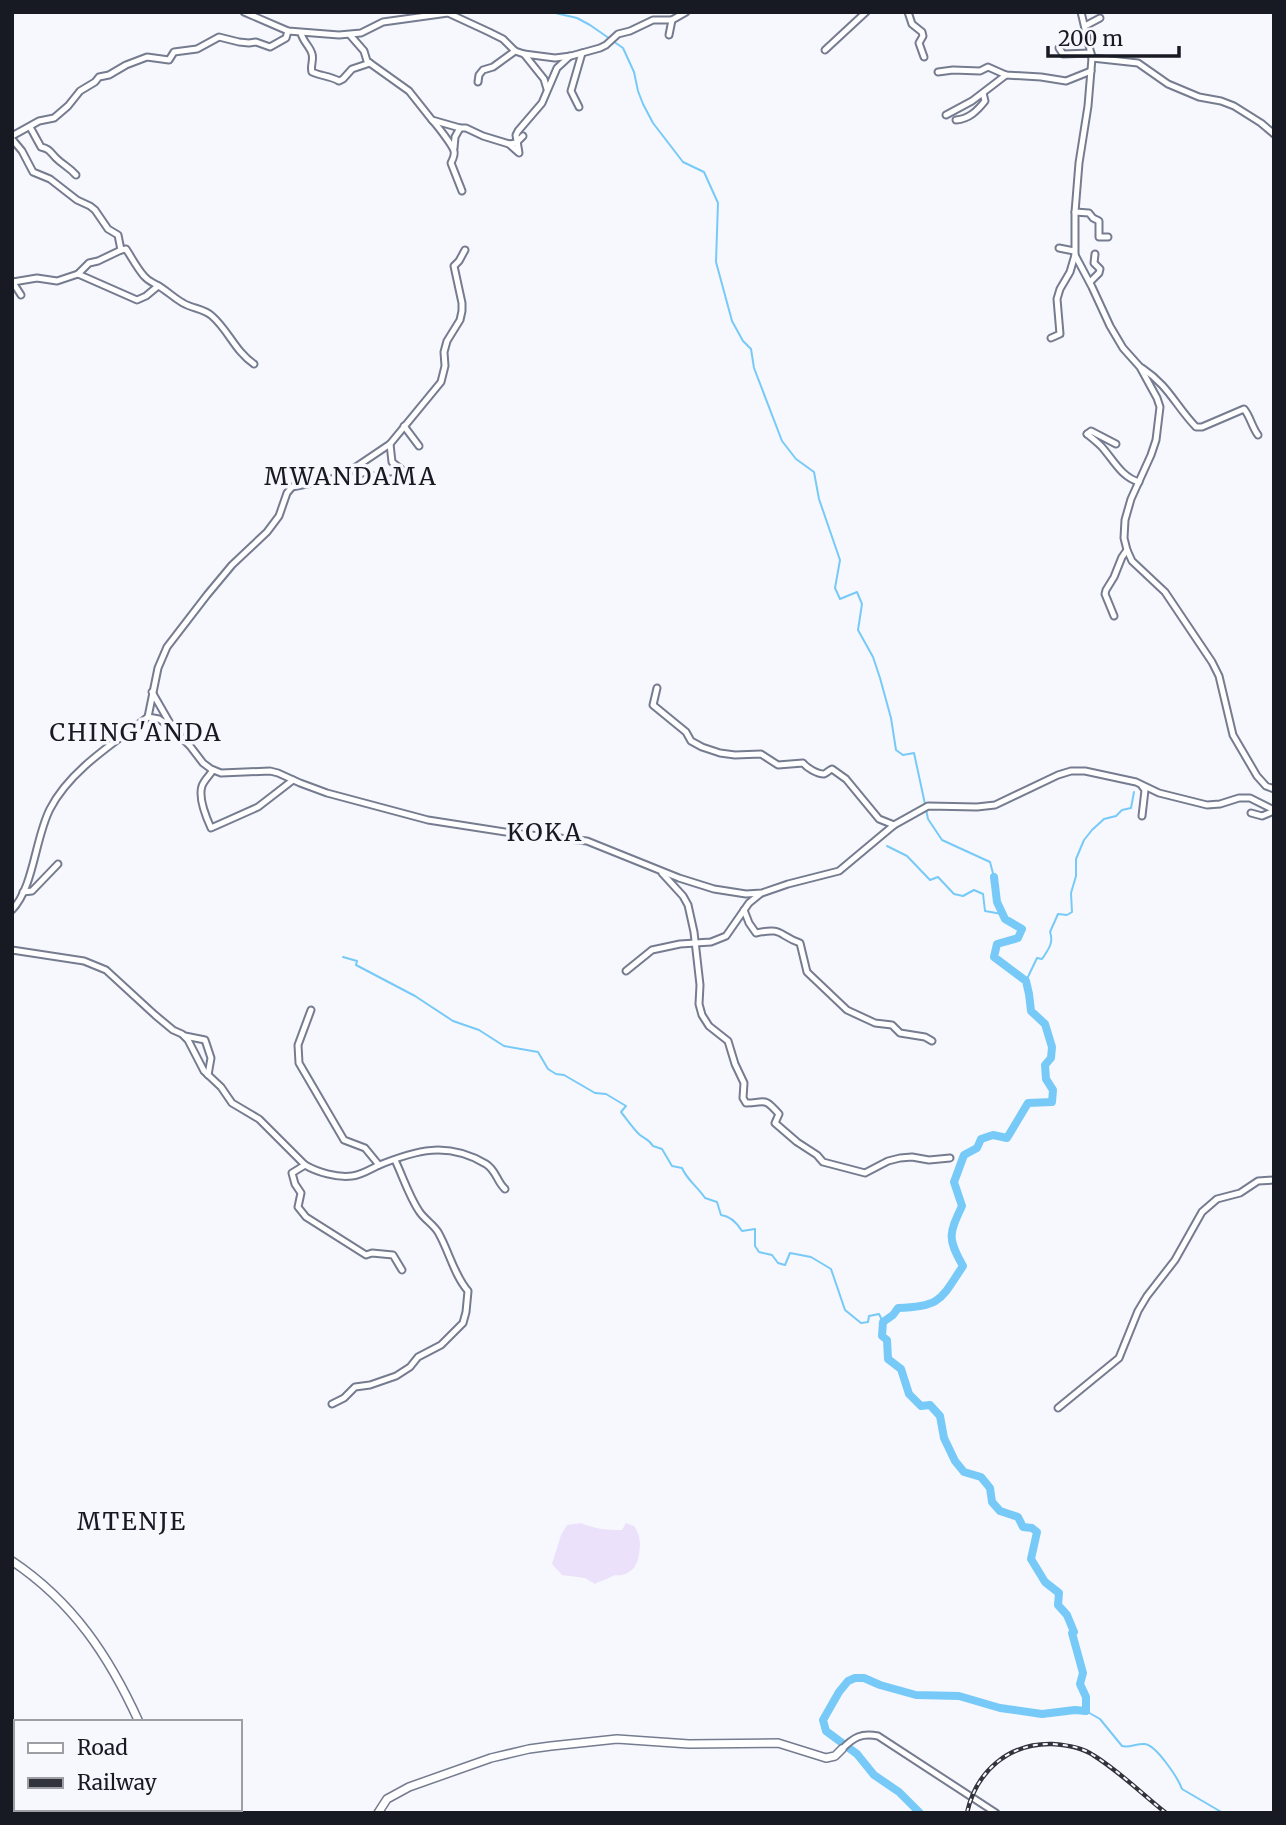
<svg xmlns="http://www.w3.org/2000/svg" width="1286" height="1825" viewBox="0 0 1286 1825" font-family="Merriweather,serif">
  <rect width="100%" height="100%" fill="#f7f8fd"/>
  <path fill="#ece1fa" d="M581 1523C595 1529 607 1530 622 1530L626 1523 634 1526C640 1535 641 1542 639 1554 638 1564 633 1572 622 1575 616 1576 616 1574 611 1577 605 1580 600 1581 595 1584L585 1578 562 1575 552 1564 561 1535 567 1525Z"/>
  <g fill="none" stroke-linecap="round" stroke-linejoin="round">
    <g stroke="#77caf7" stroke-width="2">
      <path d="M551 12 577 18 590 25 623 48 634 72 638 91 643 104 653 123 683 162 704 172 718 203 716 262 732 321 743 341 751 349 754 368 782 441 796 459 814 472 819 499 840 560 835 588 840 599 857 592 862 604 858 630 873 657 880 678 891 718 896 750 903 755 914 753 925 804"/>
      <path d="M926 809 928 819 942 840 990 862 994 877"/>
      <path d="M887 846 907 856 930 880 938 877 954 894 963 896 974 890 983 894 985 911 1002 914"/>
      <path d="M343 957 357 961 356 965 415 996 453 1021 479 1030 504 1046 538 1052 548 1069 556 1074 564 1075 595 1093 606 1094 626 1106 621 1112C626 1118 634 1130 640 1135 645 1139 649 1139 653 1146L662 1149 672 1166 682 1168C687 1180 698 1187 705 1198L717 1202 721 1215C731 1216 737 1223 742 1231L755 1229V1246L759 1252 772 1255 778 1263 785 1265 790 1253 811 1257 831 1269 845 1310 861 1323 868 1322 869 1316 879 1314 883 1322"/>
      <path d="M1026 981 1037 958 1042 959C1048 950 1054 943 1050 932L1058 914 1067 915 1072 912 1071 893 1076 876V859L1084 840 1092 830 1104 819 1116 816 1122 810 1131 808 1134 792"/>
      <path d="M1086 1711 1100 1719 1122 1746C1130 1748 1137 1743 1145 1744 1156 1745 1178 1778 1182 1789L1223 1813"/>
    </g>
    <path stroke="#77caf7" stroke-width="8" d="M920 1813 899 1792 874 1775 857 1754 826 1731 823 1720 839 1692 848 1681 855 1678H864L880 1685 916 1695 959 1696 1000 1708 1042 1714 1075 1710 1086 1711V1697L1080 1684 1083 1673 1072 1633 1074 1632 1067 1615 1058 1605 1059 1593 1045 1582 1031 1559 1037 1532 1032 1528 1023 1527 1018 1517 1000 1511 992 1502 990 1488 981 1477 964 1472 955 1461 944 1438 940 1416 930 1405 921 1406 909 1394 901 1369 888 1359 887 1340 882 1336 883 1322 893 1315 898 1308C941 1307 941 1299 963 1266 947 1238 949 1234 962 1206L954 1182 964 1155 977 1148 981 1139 993 1135 1007 1138 1028 1103 1052 1102 1053 1090 1046 1079 1045 1065 1051 1058 1052 1047 1045 1024 1031 1011 1029 994 1026 981 994 957 997 944 1018 938 1022 929 1005 919 997 902 994 877"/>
    <g stroke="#757c90" stroke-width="9">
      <g id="street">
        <path d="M244 12 288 31 339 35 361 33 383 22 448 13 489 32 503 39 515 51 524 54 544 79 547 89"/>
        <path d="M908 12 912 24 922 32 923 36 919 43 924 57"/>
        <path d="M1081 12 1092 58 1088 106 1079 163 1075 212V255L1092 287 1110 326 1123 348 1140 367 1157 398 1160 407 1156 440 1151 455 1131 499 1125 520 1124 538 1127 550 1132 561 1165 592 1212 662 1219 676 1233 735 1257 776 1266 786 1274 789"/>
        <path d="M1085 26 1100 18"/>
        <path d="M301 33C303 42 310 46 312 54 314 60 310 66 312 72 321 76 330 76 339 81L343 79 352 69 370 63"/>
        <path d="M350 35 364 51 367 61 409 91 432 120 460 128H466L483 136 509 144 516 143 523 136"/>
        <path d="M669 35 672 20 686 12"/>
        <path d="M1059 48 1063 54 1091 53"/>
        <path d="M825 50 866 12"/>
        <path d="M524 54 555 58 571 56 600 48 606 45 618 34 630 31 653 20H672"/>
        <path d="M1092 58 1138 63 1168 84 1199 97 1221 101 1234 106 1261 123 1274 134"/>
        <path d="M938 72 953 70 980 71 988 67 1006 75 1041 77 1066 81 1091 71"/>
        <path d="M478 82 479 75 483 70 493 67 515 51"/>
        <path d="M579 107 571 91 582 53"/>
        <path d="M946 115 972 101 1006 75"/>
        <path d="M432 120C437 125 453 146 454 151 455 154 452 161 451 163L462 191"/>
        <path d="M956 120C969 119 977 111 985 101L983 93"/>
        <path d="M30 127 41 147C50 149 50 152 56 158 63 165 69 167 76 175"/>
        <path d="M12 136 39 121 54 118 68 106 80 91 95 82 99 77 109 75 126 65 147 57 169 60 174 52 197 49 219 37 239 42 249 43 256 42 270 47 286 38 288 31"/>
        <path d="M12 139 22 151 33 172 50 179 77 200 90 206 95 210 108 229 118 235 121 250 126 249C132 258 137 268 144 276 148 281 152 282 157 285 166 290 174 298 183 303 193 309 203 308 212 316 229 331 235 351 254 364"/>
        <path d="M509 144 519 153 516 135 518 131 542 103 557 68 570 56"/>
        <path d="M454 148 455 137 460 128"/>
        <path d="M1075 212 1089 213 1093 218 1099 221V237H1108"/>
        <path d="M1059 248 1074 251"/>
        <path d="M78 274 89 263 98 261 121 250"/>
        <path d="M12 281 21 295"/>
        <path d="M13 282 37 278 57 281 78 274 137 300 146 296 158 286"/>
        <path d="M1090 282 1099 273 1100 269 1094 263 1095 254"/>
        <path d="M1051 338 1060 334 1057 299 1060 289 1070 272 1075 255"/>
        <path d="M1142 368C1169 386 1175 405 1196 427H1202L1244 409C1250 416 1252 427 1258 435"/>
        <path d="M404 426 419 446"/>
        <path d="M1087 434C1092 438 1097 442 1101 446 1113 459 1121 477 1139 482"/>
        <path d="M1087 434 1091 431 1116 444"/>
        <path d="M342 477 347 481 364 472C377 478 384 481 398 478L401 469 392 462 390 444"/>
        <path d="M1114 616 1105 594 1106 590 1114 577 1122 557 1127 550"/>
        <path d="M657 688 653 705 686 732 691 741 702 747 720 753 735 755 761 754 778 765 803 763C807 768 817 774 824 774 827 773 829 770 832 769L846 779 879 819 894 825"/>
        <path d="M152 692 171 725"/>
        <path d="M148 717 158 668 167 647 207 595 232 565 267 532 279 516 287 493 292 487 341 477 390 444 441 382 445 366 444 352 447 341 460 320 462 311V303L454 266 459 261 465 250"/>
        <path d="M213 770C210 775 204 780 202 786 198 798 206 817 211 828L258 807 293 780"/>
        <path d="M1142 786 1145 790 1142 816"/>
        <path d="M1251 813 1262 816 1274 811"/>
        <path d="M662 873 683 896 688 905 694 932 700 985 699 1004 702 1015 709 1026 728 1041 735 1064 744 1083 743 1098 746 1103C766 1103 763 1096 779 1114L775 1123 797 1142 817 1155 823 1162 865 1173 888 1161 900 1158 912 1157 929 1160 950 1158"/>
        <path d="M23 892 32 891 58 864"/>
        <path d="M12 910C34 887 35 838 50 809 70 770 114 743 148 717L159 719 172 728 190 746 203 763 211 769 221 773 270 771 278 773 300 783 327 793 428 820 512 833 587 841 679 878 714 889 746 894 762 893 788 884 839 871 894 825 928 806 977 807 995 805 1058 775 1071 771H1085L1136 782 1159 793 1207 805 1220 804 1239 798H1250L1274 810"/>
        <path d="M744 910 749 923 756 933C784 927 777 935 800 943L807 972 847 1010 875 1023 892 1025 900 1033 925 1037 932 1041"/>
        <path d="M12 950 84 961 106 970 155 1015 173 1030 182 1034 188 1040 204 1071 221 1087 232 1103 259 1119 305 1165C317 1172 337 1178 352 1176 361 1175 369 1170 377 1166 416 1150 447 1141 486 1164 496 1170 497 1182 505 1189"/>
        <path d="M626 971 652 950 680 944 711 942 726 936 749 903 760 894"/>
        <path d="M311 1010 298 1045 299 1063 344 1140 365 1148 379 1165"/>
        <path d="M185 1036 205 1040 211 1058 208 1075"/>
        <path d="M305 1165 292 1173 295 1184 301 1193 298 1207 306 1217 366 1255 372 1253 393 1255 402 1270"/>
        <path d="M332 1404 344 1398 355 1387 370 1385 396 1376 410 1367 418 1357 441 1345 463 1323 466 1312 468 1291C454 1275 449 1251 438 1232 433 1224 424 1219 419 1211 409 1196 403 1177 395 1160"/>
        <path d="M1058 1408 1119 1358 1138 1311 1147 1296 1175 1260 1202 1212 1217 1199 1240 1193 1258 1181 1274 1180"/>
        <path d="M842 1749C854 1737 861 1733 878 1736L996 1813"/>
        <path d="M12 1781 16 1782"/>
        <path d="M126 1809 127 1813"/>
      </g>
    </g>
    <g stroke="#757c90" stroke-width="10">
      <g id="secondary">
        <path d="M12 1561C73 1602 109 1656 139 1722"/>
        <path d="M186 1809 188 1813"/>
        <path d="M378 1813 387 1799 409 1787 491 1758 529 1749 551 1746 617 1739 689 1744 778 1743 826 1758 835 1756 842 1749"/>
      </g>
    </g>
    <use href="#street" stroke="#fff" stroke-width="5"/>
    <use href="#secondary" stroke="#fff" stroke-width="7"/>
    <g stroke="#31343c" stroke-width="4.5">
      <path id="rail" d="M967 1813C976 1771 1009 1743 1052 1744 1067 1745 1081 1747 1093 1755 1119 1771 1142 1794 1166 1813"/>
    </g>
    <use href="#rail" stroke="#f7f8fd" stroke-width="2" stroke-dasharray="5" stroke-linecap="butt"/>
  </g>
  <g text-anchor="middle" stroke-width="7" stroke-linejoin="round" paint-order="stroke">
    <g font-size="24" letter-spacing="2" fill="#171a22" stroke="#f7f8fd">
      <text x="351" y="485">MWANDAMA</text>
      <text x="136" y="741">CHING'ANDA</text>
      <text x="545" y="841">KOKA</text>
      <text x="132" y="1530">MTENJE</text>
    </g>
  </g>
  <rect width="1286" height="1825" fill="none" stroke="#171a22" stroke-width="28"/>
  <rect x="14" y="1720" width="228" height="91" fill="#f7f8fd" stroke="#9d9fa5" stroke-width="2"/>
  <rect x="28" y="1743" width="35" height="10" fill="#ffffff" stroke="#9d9fa5" stroke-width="2"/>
  <text x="77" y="1755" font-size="21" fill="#171a22">Road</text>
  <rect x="28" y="1778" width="35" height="10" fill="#31343c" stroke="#9d9fa5" stroke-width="2"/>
  <text x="77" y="1790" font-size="21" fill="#171a22">Railway</text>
  <path d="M1048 46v10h131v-10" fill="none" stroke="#171a22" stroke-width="3.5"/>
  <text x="1058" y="46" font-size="21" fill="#171a22" stroke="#f7f8fd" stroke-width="5" paint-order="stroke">200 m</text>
</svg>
